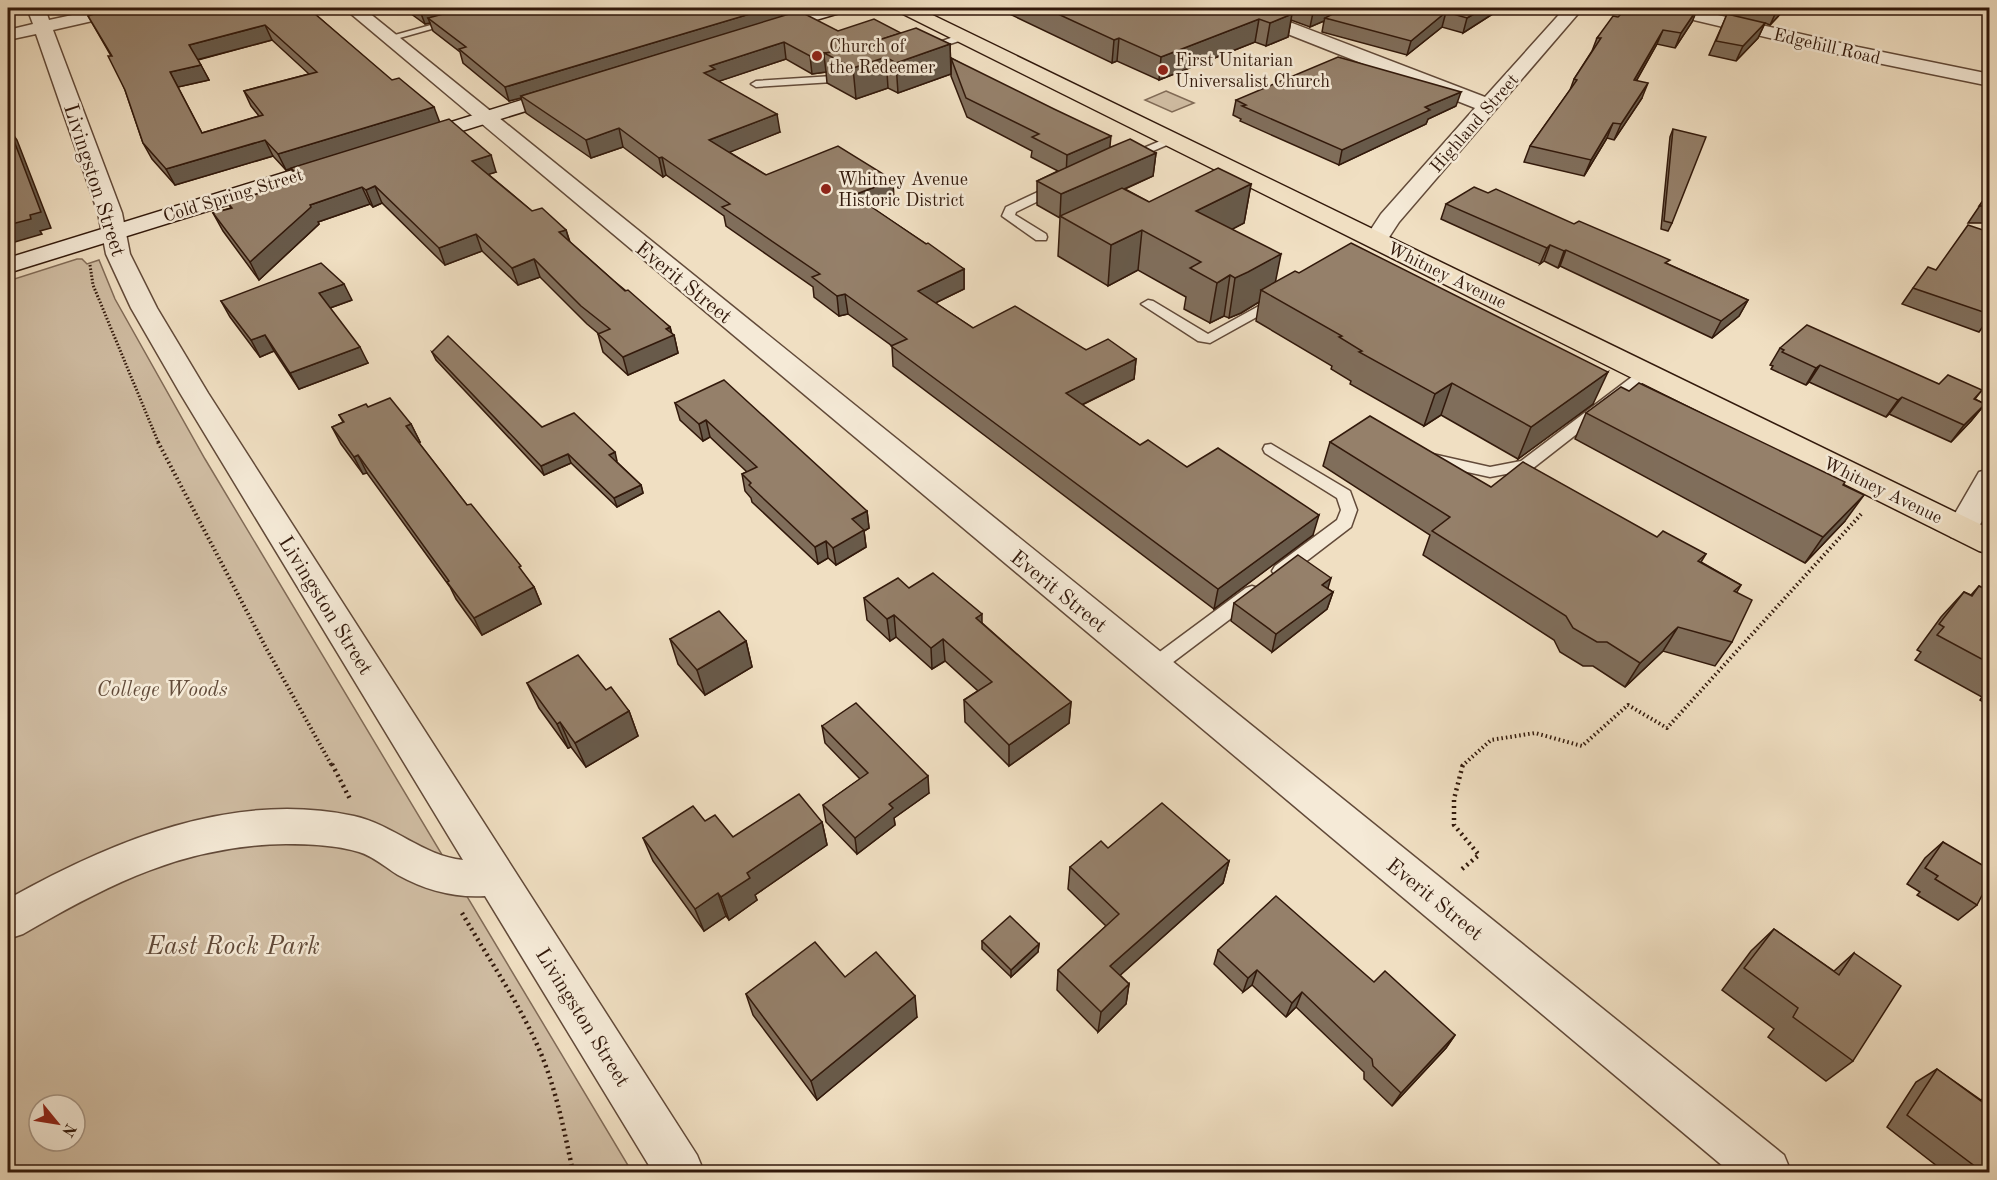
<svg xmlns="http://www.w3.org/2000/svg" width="1997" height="1180" viewBox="0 0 1997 1180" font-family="'Old Standard TT',serif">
  <rect width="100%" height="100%" fill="#f0dfc2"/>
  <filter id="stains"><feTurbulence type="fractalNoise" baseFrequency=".00333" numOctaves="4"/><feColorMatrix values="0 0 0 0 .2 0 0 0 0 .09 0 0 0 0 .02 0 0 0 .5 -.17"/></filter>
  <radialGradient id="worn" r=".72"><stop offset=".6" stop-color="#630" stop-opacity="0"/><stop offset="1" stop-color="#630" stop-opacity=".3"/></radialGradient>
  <g fill="#d0bda3" stroke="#816b57" stroke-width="1.5" fill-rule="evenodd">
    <path d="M1166 91 1194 103 1172 112 1145 100Z"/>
    <path d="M77 259H82L87 264 99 260 115 299 205 459 632 1172H8V281ZM39 1105H75V1141H39Z"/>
  </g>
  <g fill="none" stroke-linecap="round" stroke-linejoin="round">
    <g stroke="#624a39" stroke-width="3">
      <g id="lane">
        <path d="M492 8H506L389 41 384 38Z"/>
        <path d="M964 33 969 36 968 38 923 53 918 50Z"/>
        <path d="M852 72 856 73V77L833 82 756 87 751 84 756 81 833 76Z"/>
        <path d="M1172 136 1176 137V141L1130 161H1122L1120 158Z"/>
        <path d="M1059 182 1065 186 1063 189 1016 212 1015 215 1046 234 1047 237 1046 240H1036L1002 216 1006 207Z"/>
        <path d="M1277 296 1284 300 1282 303 1210 343 1198 341 1141 304 1148 300 1153 301 1208 334Z"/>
        <path d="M1646 368 1651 370 1653 373 1651 376 1532 469 1490 477 1422 462 1420 458 1422 454 1428 453 1490 467 1521 461 1641 370Z"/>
        <path d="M1271 444 1350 491 1357 510 1351 527 1287 576 1281 577 1275 576 1272 571 1275 566 1337 520 1341 510 1337 498 1265 453 1263 449 1265 445Z"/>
        <path d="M1252 586 1258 588 1261 593 1258 598 1160 672 1153 674 1146 672 1143 667 1146 662 1246 588Z"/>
      </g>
    </g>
    <g stroke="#624a39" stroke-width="3">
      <g id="street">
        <path d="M27 8H45L49 20 105 8H135L132 12 53 30 122 213 130 254 157 308 208 393 697 1155 704 1172H653L485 896C454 898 425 890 398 875 385 867 373 856 359 852 336 845 310 844 286 844 185 845 109 884 23 934L8 939V899C112 841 232 790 354 816 394 825 423 856 463 860L180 393 131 308 106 254 98 213 36 34 8 40V30L33 24Z"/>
        <path d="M344 8H363L1784 1155 1791 1172H1730Z"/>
        <path d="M1229 8H1253L1485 97 1565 8H1583L1399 222 1384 245 1376 247 1368 245 1364 240 1381 214 1475 108 1232 12Z"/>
        <path d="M1657 8H1687L1858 47 1990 74V86L1858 59 1660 12Z"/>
        <path d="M1990 469C1990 503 1991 507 1973 537L1962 540 1951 537 1946 529 1979 472Z"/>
      </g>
    </g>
    <g stroke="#32190b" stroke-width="3">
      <g id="secondary">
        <path d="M820 8H846L843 12 765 35 759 34 756 30 759 26Z"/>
        <path d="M567 86 574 88 577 92 574 96 420 144 413 146 406 144 402 140 406 136Z"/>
        <path d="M338 156 346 158 349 163 346 168 8 273V258Z"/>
      </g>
    </g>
    <g stroke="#32190b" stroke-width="3">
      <path id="primary" d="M896 8H918L1990 529V554L1979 551 899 12Z"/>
    </g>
    <path stroke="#32190b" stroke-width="3" stroke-dasharray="1.5 2" stroke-linecap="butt" d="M90 265 93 285 159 444"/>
    <g stroke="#32190b" stroke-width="4" stroke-dasharray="1.5 3" stroke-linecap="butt">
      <path d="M158 442 265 646 332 766"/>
      <path d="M1462 766 1491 740 1535 733 1582 746 1628 705 1667 728 1863 512"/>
    </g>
    <g stroke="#32190b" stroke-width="4.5" stroke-dasharray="2 4" stroke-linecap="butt">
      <path d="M332 764 350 799"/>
      <path d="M1462 869 1479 855 1454 825V799L1463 764"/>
      <path d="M462 913C488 958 518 1001 539 1049 556 1088 564 1130 573 1172"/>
    </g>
    <use href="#lane" fill="#f5ead7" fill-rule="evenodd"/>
    <use href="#street" fill="#f5ead7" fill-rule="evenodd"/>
    <use href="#secondary" fill="#f5ead7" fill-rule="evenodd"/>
    <use href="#primary" fill="#f0dfc2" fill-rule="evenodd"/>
  </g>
  <g fill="#806e5b" stroke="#32190b" stroke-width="1.5" fill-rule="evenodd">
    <path d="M110 8H308L496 172 488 174 532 211 566 230 570 242 614 281 670 327 672 334 674 335 678 353 628 375 603 352 598 334H599L587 324 540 277 518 285 482 251 445 265 382 203 373 207 370 204 318 222 319 224 259 280 223 231 213 213 231 208 228 203 297 181 291 168 286 170 273 156 175 185 152 159 143 143 125 90 111 56 88 16 111 9ZM272 40 309 74 244 91 251 106 259 116 202 133 178 87 209 80 198 60Z"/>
    <path d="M403 8H793L781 11 782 16 838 31 901 33 950 44 951 74 898 93 888 88 856 99 827 83 826 72 812 74 786 59 719 81 780 132 729 152 766 175 894 199 872 208 964 269V289L935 303 973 328 1136 359 1134 379 1082 405 1140 445 1187 467 1313 535 1214 609 893 366 892 346 848 314 839 316 814 297 813 287 726 226 724 216 666 175 663 177 623 147 591 158 526 113 521 98 509 101 463 63 460 52 433 31 430 23 425 24Z"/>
    <path d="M997 8H1332L1330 15 1502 8 1463 33 1442 27 1407 55 1322 32 1324 21 1310 27 1291 20 1288 37 1266 46 1255 42 1159 80 1117 61 1112 63Z"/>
    <path d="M1628 8H1701L1700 9 1697 8 1692 22 1675 48 1657 44 1637 80 1642 98 1614 140 1607 138 1584 176 1524 162 1530 146 1570 90 1574 79 1592 51 1597 38Z"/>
    <path d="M1730 8H1786L1770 25 1765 23 1758 38 1736 61 1709 55Z"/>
    <path d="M951 58 1110 147 1156 153 1153 176 1125 189 1149 202 1251 184 1244 223 1232 229 1276 282 1593 404 1518 459 1441 415 1424 426 1350 384 1351 381 1331 369 1332 366 1256 321 1259 302 1241 313 1229 318 1224 316 1210 323 1184 309 1186 297 1138 270 1108 286 1058 256 1060 218 1037 205V181L1058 171 1031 157 1032 151 967 117 951 76Z"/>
    <path d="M1236 100 1456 106 1428 119 1426 124 1339 165 1240 121 1241 119 1233 115Z"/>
    <path d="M1673 129 1672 223 1668 231 1661 229 1670 137Z"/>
    <path d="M1989 192V223H1968Z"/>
    <path d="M1488 193 1668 264 1748 300 1739 316 1712 338 1560 266 1558 268 1544 261 1540 264 1441 219 1446 204Z"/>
    <path d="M1989 232V318L1979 332 1902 304 1913 288 1936 270Z"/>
    <path d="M352 300 330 308 368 363 299 389 274 351 260 357 230 317 221 301Z"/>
    <path d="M1780 348 1939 384 1982 390 1975 399 1985 404 1971 421 1951 442 1889 414 1886 417 1809 382 1806 385 1771 369 1773 366 1770 365Z"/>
    <path d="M432 352 542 427 617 461H616L641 485 643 493 617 507 571 463 544 475 436 360Z"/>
    <path d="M1629 391 1843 485 1845 521 1805 563 1575 439 1586 413Z"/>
    <path d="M675 403 867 511 869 528 864 531 866 547 836 565 828 558 818 564 752 502 751 498 745 491 742 474 747 472 710 437 703 441 680 420Z"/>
    <path d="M368 407 411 424 420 442H418L467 505 534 587 541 604 482 635 456 599 450 587 367 473 363 474 341 444 332 427 343 422 339 415Z"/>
    <path d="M1330 442 1491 487 1706 554 1701 562 1741 585 1737 592 1732 642 1715 666 1663 651 1625 687 1593 666H1583L1560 652 1554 640 1423 555 1430 535 1323 466Z"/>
    <path d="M1979 586 1989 591V706L1980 700 1982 697 1915 660 1921 652 1917 650 1941 617 1964 592 1971 595Z"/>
    <path d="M909 588 982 623 1071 702 1069 723 1009 766 965 722 964 700 978 691 945 661 932 669 896 637 890 641 867 620 864 598Z"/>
    <path d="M1328 589 1333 592 1327 609 1272 652 1231 621 1234 603Z"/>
    <path d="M670 639 746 641 752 667 705 695 678 664Z"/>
    <path d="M527 683 606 690 629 711 638 736 586 767 571 747 568 748 539 708Z"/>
    <path d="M822 726 929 793 894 818 895 825 857 854 826 822 823 805 860 779 825 743Z"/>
    <path d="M705 821 733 837 822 822 827 845 755 895 757 900 729 920 726 916 704 931 653 861 643 838Z"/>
    <path d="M1943 842 1977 905 1958 920 1917 895 1920 892 1907 884 1925 858Z"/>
    <path d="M1229 861 1223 883 1120 975 1129 984 1126 1004 1098 1032 1057 990 1058 970 1106 926 1068 889 1070 867Z"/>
    <path d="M1774 929 1834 971 1854 953 1853 1061 1826 1081 1768 1037 1774 1029 1722 990 1751 951Z"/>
    <path d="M982 941 1039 944 1038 952 1011 977 982 949Z"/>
    <path d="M1218 950 1374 982 1455 1035 1446 1048 1392 1106 1364 1079V1072L1296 1007 1286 1017 1252 985 1243 992 1214 964Z"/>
    <path d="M845 977 917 1017 817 1100 753 1015 746 994Z"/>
    <path d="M1937 1069 1981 1100 1989 1095V1173H1946L1887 1127 1916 1082Z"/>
  </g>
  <g fill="#685a4a" stroke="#32190b" stroke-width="1.5">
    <path d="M434 8H485L428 18 430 23 425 24 420 11Z"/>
    <path d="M770 8H793L781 11 782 17 521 96V98L509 101 505 87Z"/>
    <path d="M1314 8H1332L1330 19 1325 18 1324 21 1310 27Z"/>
    <path d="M1484 8H1502L1463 33 1467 18Z"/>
    <path d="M1698 8 1692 22 1675 48 1681 33Z"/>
    <path d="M1780 8H1786L1770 25 1777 10Z"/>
    <path d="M1446 12 1442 27 1407 55 1411 41Z"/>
    <path d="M1292 14 1288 37 1266 46 1270 23Z"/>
    <path d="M1259 19 1255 42 1159 80 1161 57Z"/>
    <path d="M1765 23 1758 38 1736 61 1743 46Z"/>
    <path d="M265 25 272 40 196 60 189 45Z"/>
    <path d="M1663 30 1657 44 1628 95 1634 80Z"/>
    <path d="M1119 38 1117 61 1112 63 1114 40Z"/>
    <path d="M784 42 786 59 717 82 704 73 710 66Z"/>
    <path d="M950 44 951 74 898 93 896 63Z"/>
    <path d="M824 55 826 72 812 74 810 56Z"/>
    <path d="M886 57 888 88 856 99 853 68Z"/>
    <path d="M201 65 209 80 178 87 170 72Z"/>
    <path d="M1648 83 1642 98 1614 140 1621 124Z"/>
    <path d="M1461 92 1456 106 1428 119 1426 124 1339 165 1342 150 1425 107Z"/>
    <path d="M434 107 440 123 286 170 278 154Z"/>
    <path d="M777 114 780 132 713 159 709 140Z"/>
    <path d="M8 120 10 130 17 140 51 228 40 231 42 234 8 244Z"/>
    <path d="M1613 123 1607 138 1584 176 1591 160Z"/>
    <path d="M619 128 623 147 591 158 586 140Z"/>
    <path d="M1111 136 1109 156 1066 176 1067 155Z"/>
    <path d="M265 140 273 156 175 185 166 169Z"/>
    <path d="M1156 153 1153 176 1062 217 1060 216 1061 194Z"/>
    <path d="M491 155 496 172 478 178 472 161Z"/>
    <path d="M662 157 666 175 663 177 659 158Z"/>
    <path d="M893 180 894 199 856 214 854 195Z"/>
    <path d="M1251 184 1244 223 1191 251 1196 211Z"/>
    <path d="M375 186 382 203 373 207 366 190Z"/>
    <path d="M362 187 370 204 318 222 319 224 259 280 250 262 310 205Z"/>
    <path d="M566 230 571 247 559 232Z"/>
    <path d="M1142 230 1138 270 1108 286 1111 245Z"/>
    <path d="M476 234 482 251 445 265 439 248Z"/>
    <path d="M1550 245 1544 261 1540 264 1547 248Z"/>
    <path d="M1566 250 1560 266 1558 268 1564 251Z"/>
    <path d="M1281 254 1273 294 1261 290 1259 302 1241 313 1229 318 1235 278Z"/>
    <path d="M534 259 540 277 518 285 512 268Z"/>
    <path d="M964 269V289L919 311 918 291Z"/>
    <path d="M1230 275 1224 316 1210 323 1217 283Z"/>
    <path d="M344 284 352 300 327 309 319 293Z"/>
    <path d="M845 294 848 314 839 316 837 296Z"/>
    <path d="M1748 300 1739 316 1712 338 1721 321Z"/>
    <path d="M670 327 672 336 674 335 678 353 628 375 623 357Z"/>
    <path d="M265 335 274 351 260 357 251 340Z"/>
    <path d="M360 347 368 363 299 389 290 373Z"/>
    <path d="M1136 359 1134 379 1065 413 1066 393Z"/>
    <path d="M1820 365 1809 382 1806 385 1816 368Z"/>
    <path d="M1608 372 1593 404 1518 459 1531 427Z"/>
    <path d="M1452 383 1441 415 1424 426 1435 394Z"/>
    <path d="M1902 397 1889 414 1886 417 1898 400Z"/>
    <path d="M1985 404 1971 421 1951 442 1964 425Z"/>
    <path d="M706 420 710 437 703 441 699 424Z"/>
    <path d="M411 424 420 442 414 444 406 426Z"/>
    <path d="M615 452 617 461 611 463 609 455Z"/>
    <path d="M568 454 571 463 544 475 541 466Z"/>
    <path d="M358 455 367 473 363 474 354 457Z"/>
    <path d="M641 485 643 493 617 507 614 498Z"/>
    <path d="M1864 495 1845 521 1805 563 1823 537Z"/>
    <path d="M867 511 869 528 864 531 866 547 836 565 833 548 852 519Z"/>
    <path d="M1319 515 1313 535 1214 609 1218 589Z"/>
    <path d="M826 541 828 558 818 564 815 547Z"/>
    <path d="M1331 578 1326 595 1322 585Z"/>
    <path d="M534 587 541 604 482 635 474 618Z"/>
    <path d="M1333 592 1327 609 1272 652 1276 634Z"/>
    <path d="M982 614V636L976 618Z"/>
    <path d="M894 615 896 637 890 641 887 619Z"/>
    <path d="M1678 627 1663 651 1625 687 1640 663Z"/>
    <path d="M943 639 945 661 932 669 931 648Z"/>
    <path d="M746 641 752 667 705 695 697 670Z"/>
    <path d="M1071 702 1069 723 1009 766V745Z"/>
    <path d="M629 711 638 736 586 767 575 743Z"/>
    <path d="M560 722 571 747 568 748 557 724Z"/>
    <path d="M928 776 929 793 894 818 895 825 857 854 855 838 889 804Z"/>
    <path d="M822 822 827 845 755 895 757 900 729 920 721 897 747 873Z"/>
    <path d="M1229 861 1223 883 1107 987 1110 966Z"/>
    <path d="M718 893 726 916 704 931 695 909Z"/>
    <path d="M1039 944 1038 952 1011 977V970Z"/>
    <path d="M1257 970 1252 985 1243 992 1248 978Z"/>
    <path d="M1129 984 1126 1004 1098 1032 1101 1012Z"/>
    <path d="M1302 992 1296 1007 1286 1017 1292 1003Z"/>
    <path d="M915 996 917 1017 817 1100 811 1081Z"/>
    <path d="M1455 1035 1446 1048 1392 1106 1401 1093Z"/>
  </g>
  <g fill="#95806a" stroke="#32190b" stroke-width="1.5" fill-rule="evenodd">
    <path d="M112 8H308L392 80 399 78 434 107 278 154 265 140 166 169 143 143 125 90 108 56H112L88 16ZM265 25 317 72 244 91 263 115 202 133 170 72 201 65 189 45Z"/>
    <path d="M415 8H434L420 11Z"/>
    <path d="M466 8H770L505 87 459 49 466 47 428 18Z"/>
    <path d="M1045 8H1276L1292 14 1270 23 1259 19 1161 57 1119 38 1114 40Z"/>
    <path d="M1344 8H1484L1467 18 1446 12 1411 41 1325 18Z"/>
    <path d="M1628 8H1698L1681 33 1663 30 1634 80 1648 83 1621 124 1613 123 1591 160 1530 146 1577 80 1574 79 1601 38H1597L1613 16 1618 17Z"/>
    <path d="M1764 8H1780L1777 10Z"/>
    <path d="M799 11 838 31 874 19 901 33 845 51 824 53V55L810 56 784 42 710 66 715 69 704 73 777 114 709 140 766 175 838 146 893 180 854 195 926 244 928 243 964 269 918 291 973 328 1015 306 1086 350 1108 339 1136 359 1066 393 1140 445 1148 440 1187 467 1218 448 1319 515 1218 589 891 346 907 339 845 294 837 296 812 277 820 274 722 207 730 204 662 157 659 158 619 128 586 140 521 96Z"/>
    <path d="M1727 14 1765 23 1743 46 1716 41Z"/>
    <path d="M916 28 950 44 896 63 886 57 853 68 824 53 845 51Z"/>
    <path d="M1338 57 1461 92 1425 107 1430 110 1342 150 1242 106 1246 105 1236 100Z"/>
    <path d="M951 58 1054 109 1111 136 1067 155 1032 137 1039 134 966 98Z"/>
    <path d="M449 119 491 155 472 161 532 211 542 208 566 230 559 232 614 281 625 291 628 290 670 327 666 329 674 335 623 357 598 334 610 329 581 306 534 259 512 268 476 234 439 248 375 186 366 190 362 187 310 205 311 207 250 262 213 213 232 208 228 203 302 180 291 168Z"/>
    <path d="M8 125 41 212 30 215 31 219 8 225Z"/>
    <path d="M1673 129 1706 137 1672 223 1664 221Z"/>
    <path d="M1130 139 1156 153 1061 194 1037 181 1111 147Z"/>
    <path d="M1218 168 1251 184 1196 211 1281 254 1248 272 1235 278 1230 275 1217 283 1190 268 1201 262 1142 230 1111 245 1060 216 1122 188 1149 202Z"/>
    <path d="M1474 187 1488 193 1496 189 1574 224 1579 221 1670 260 1665 263 1748 300 1721 321 1566 250 1564 251 1550 245 1547 248 1446 204Z"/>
    <path d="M1989 192V206H1979Z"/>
    <path d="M1968 225 1989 232V314L1913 288 1928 267 1936 270Z"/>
    <path d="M1351 243 1608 372 1531 427 1452 383 1435 394 1359 352 1362 351 1339 337 1342 336 1261 290 1295 271 1299 273Z"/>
    <path d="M321 263 344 284 319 293 360 347 290 373 265 335 251 340 221 301Z"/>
    <path d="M1807 325 1939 384 1948 375 1982 390 1974 399 1985 404 1964 425 1902 397 1898 400 1820 365 1816 368 1782 352 1784 350 1780 348Z"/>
    <path d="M448 336 542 427 574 413 615 452 609 455 641 485 614 498 568 454 541 466 432 352Z"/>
    <path d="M724 380 867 511 852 519 864 530 833 548 826 541 815 547 749 485 751 483 742 474 757 467 706 420 699 424 675 403Z"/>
    <path d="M1639 383 1845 482 1843 485 1864 495 1823 537 1586 413 1621 387 1629 391Z"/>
    <path d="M390 398 411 424 406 426 467 505 471 504 521 566 519 567 534 587 474 618 447 582 449 581 358 455 354 457 332 427 344 422 339 415 366 404 368 407Z"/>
    <path d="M1370 416 1491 487 1523 462 1657 537 1663 531 1706 554 1698 561 1741 585 1734 591 1752 600 1732 642 1678 627 1640 663 1607 642H1597L1573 628 1566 616 1432 531 1450 517 1330 442Z"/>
    <path d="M1298 555 1331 578 1322 585 1333 592 1276 634 1234 603Z"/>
    <path d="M933 573 982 614 976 618 1071 702 1009 745 964 700 992 682 943 639 931 648 894 615 887 619 864 598 898 578 909 588Z"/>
    <path d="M1979 586 1989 591V663L1937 635 1944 627 1939 624 1964 592 1972 596Z"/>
    <path d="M719 611 746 641 697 670 670 639Z"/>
    <path d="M578 655 606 690 611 687 629 711 575 743 560 722 557 724 527 683Z"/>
    <path d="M856 703 928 776 889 804 893 808 855 838 823 805 868 773 822 726Z"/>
    <path d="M799 794 822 822 747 873 750 878 721 897 718 893 695 909 643 838 693 806 705 821 715 815 733 837Z"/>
    <path d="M1162 803 1229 861 1110 966 1129 984 1101 1012 1058 970 1119 914 1070 867 1101 841 1108 848Z"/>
    <path d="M1943 842 1989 869V882L1977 905 1935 879 1938 876 1925 868Z"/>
    <path d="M1276 896 1374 982 1385 971 1455 1035 1401 1093 1373 1066 1372 1059 1302 992 1292 1003 1257 970 1248 978 1218 950Z"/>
    <path d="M1010 916 1039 944 1011 970 982 941Z"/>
    <path d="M1774 929 1839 975 1854 953 1901 986 1853 1061 1793 1017 1798 1008 1744 968Z"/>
    <path d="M815 942 845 977 876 952 915 996 811 1081 746 994Z"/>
    <path d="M1937 1069 1988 1106 1989 1103V1173H1984L1907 1115Z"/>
  </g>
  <g fill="#8f2418" stroke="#f5ead7" stroke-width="2">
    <circle cx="817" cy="56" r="6"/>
    <circle cx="1163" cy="70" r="6"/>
    <circle cx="826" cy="189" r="6"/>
  </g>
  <g text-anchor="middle" stroke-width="5" stroke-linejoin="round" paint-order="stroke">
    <g font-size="18" fill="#32190b" stroke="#f5ead7" text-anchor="start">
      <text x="829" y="52">Church of<tspan x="829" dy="21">the Redeemer</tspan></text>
      <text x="1175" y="66">First Unitarian<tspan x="1175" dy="21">Universalist Church</tspan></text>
      <text x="838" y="185">Whitney Avenue<tspan x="838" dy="21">Historic District</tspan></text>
    </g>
    <g font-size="18" fill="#32190b" stroke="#f5ead7">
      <text transform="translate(1827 46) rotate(13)" y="6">Edgehill Road</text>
      <text transform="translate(1474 123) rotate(-49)" y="6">Highland Street</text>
      <text transform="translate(233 195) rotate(-17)" y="6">Cold Spring Street</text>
      <text transform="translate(1447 275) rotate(26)" y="6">Whitney Avenue</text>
      <text transform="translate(1883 490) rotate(26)" y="6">Whitney Avenue</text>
    </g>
    <g font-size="21" fill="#32190b" stroke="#f5ead7">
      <text transform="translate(95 180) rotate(72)" y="7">Livingston Street</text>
      <text transform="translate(684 282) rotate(39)" y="7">Everit Street</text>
      <text transform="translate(1059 591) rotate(39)" y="7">Everit Street</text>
      <text transform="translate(326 605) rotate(58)" y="7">Livingston Street</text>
      <text transform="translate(1435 899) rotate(39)" y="7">Everit Street</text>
      <text transform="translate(583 1017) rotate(58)" y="7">Livingston Street</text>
    </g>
    <g font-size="21" font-style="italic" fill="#614a39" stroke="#f5ead7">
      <text x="162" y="696">College Woods</text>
    </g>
    <g font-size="26" font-style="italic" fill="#614a39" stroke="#f5ead7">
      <text x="233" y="954">East Rock Park</text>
    </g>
  </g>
  <rect width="1997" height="1180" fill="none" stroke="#f0dfc2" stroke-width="30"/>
  <rect x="9" y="9" width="1979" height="1162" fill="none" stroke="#32190b" stroke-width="3"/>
  <rect x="15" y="15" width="1967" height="1150" fill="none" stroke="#32190b" stroke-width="1.5"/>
  <g transform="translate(57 1123) rotate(120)"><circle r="28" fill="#f5ead7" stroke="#a79685" stroke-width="1.5"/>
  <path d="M0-4.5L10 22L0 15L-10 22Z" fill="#8f2418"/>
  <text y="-9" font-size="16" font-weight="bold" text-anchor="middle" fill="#32190b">N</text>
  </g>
  <rect width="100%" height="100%" filter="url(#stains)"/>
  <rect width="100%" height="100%" fill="url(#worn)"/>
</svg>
